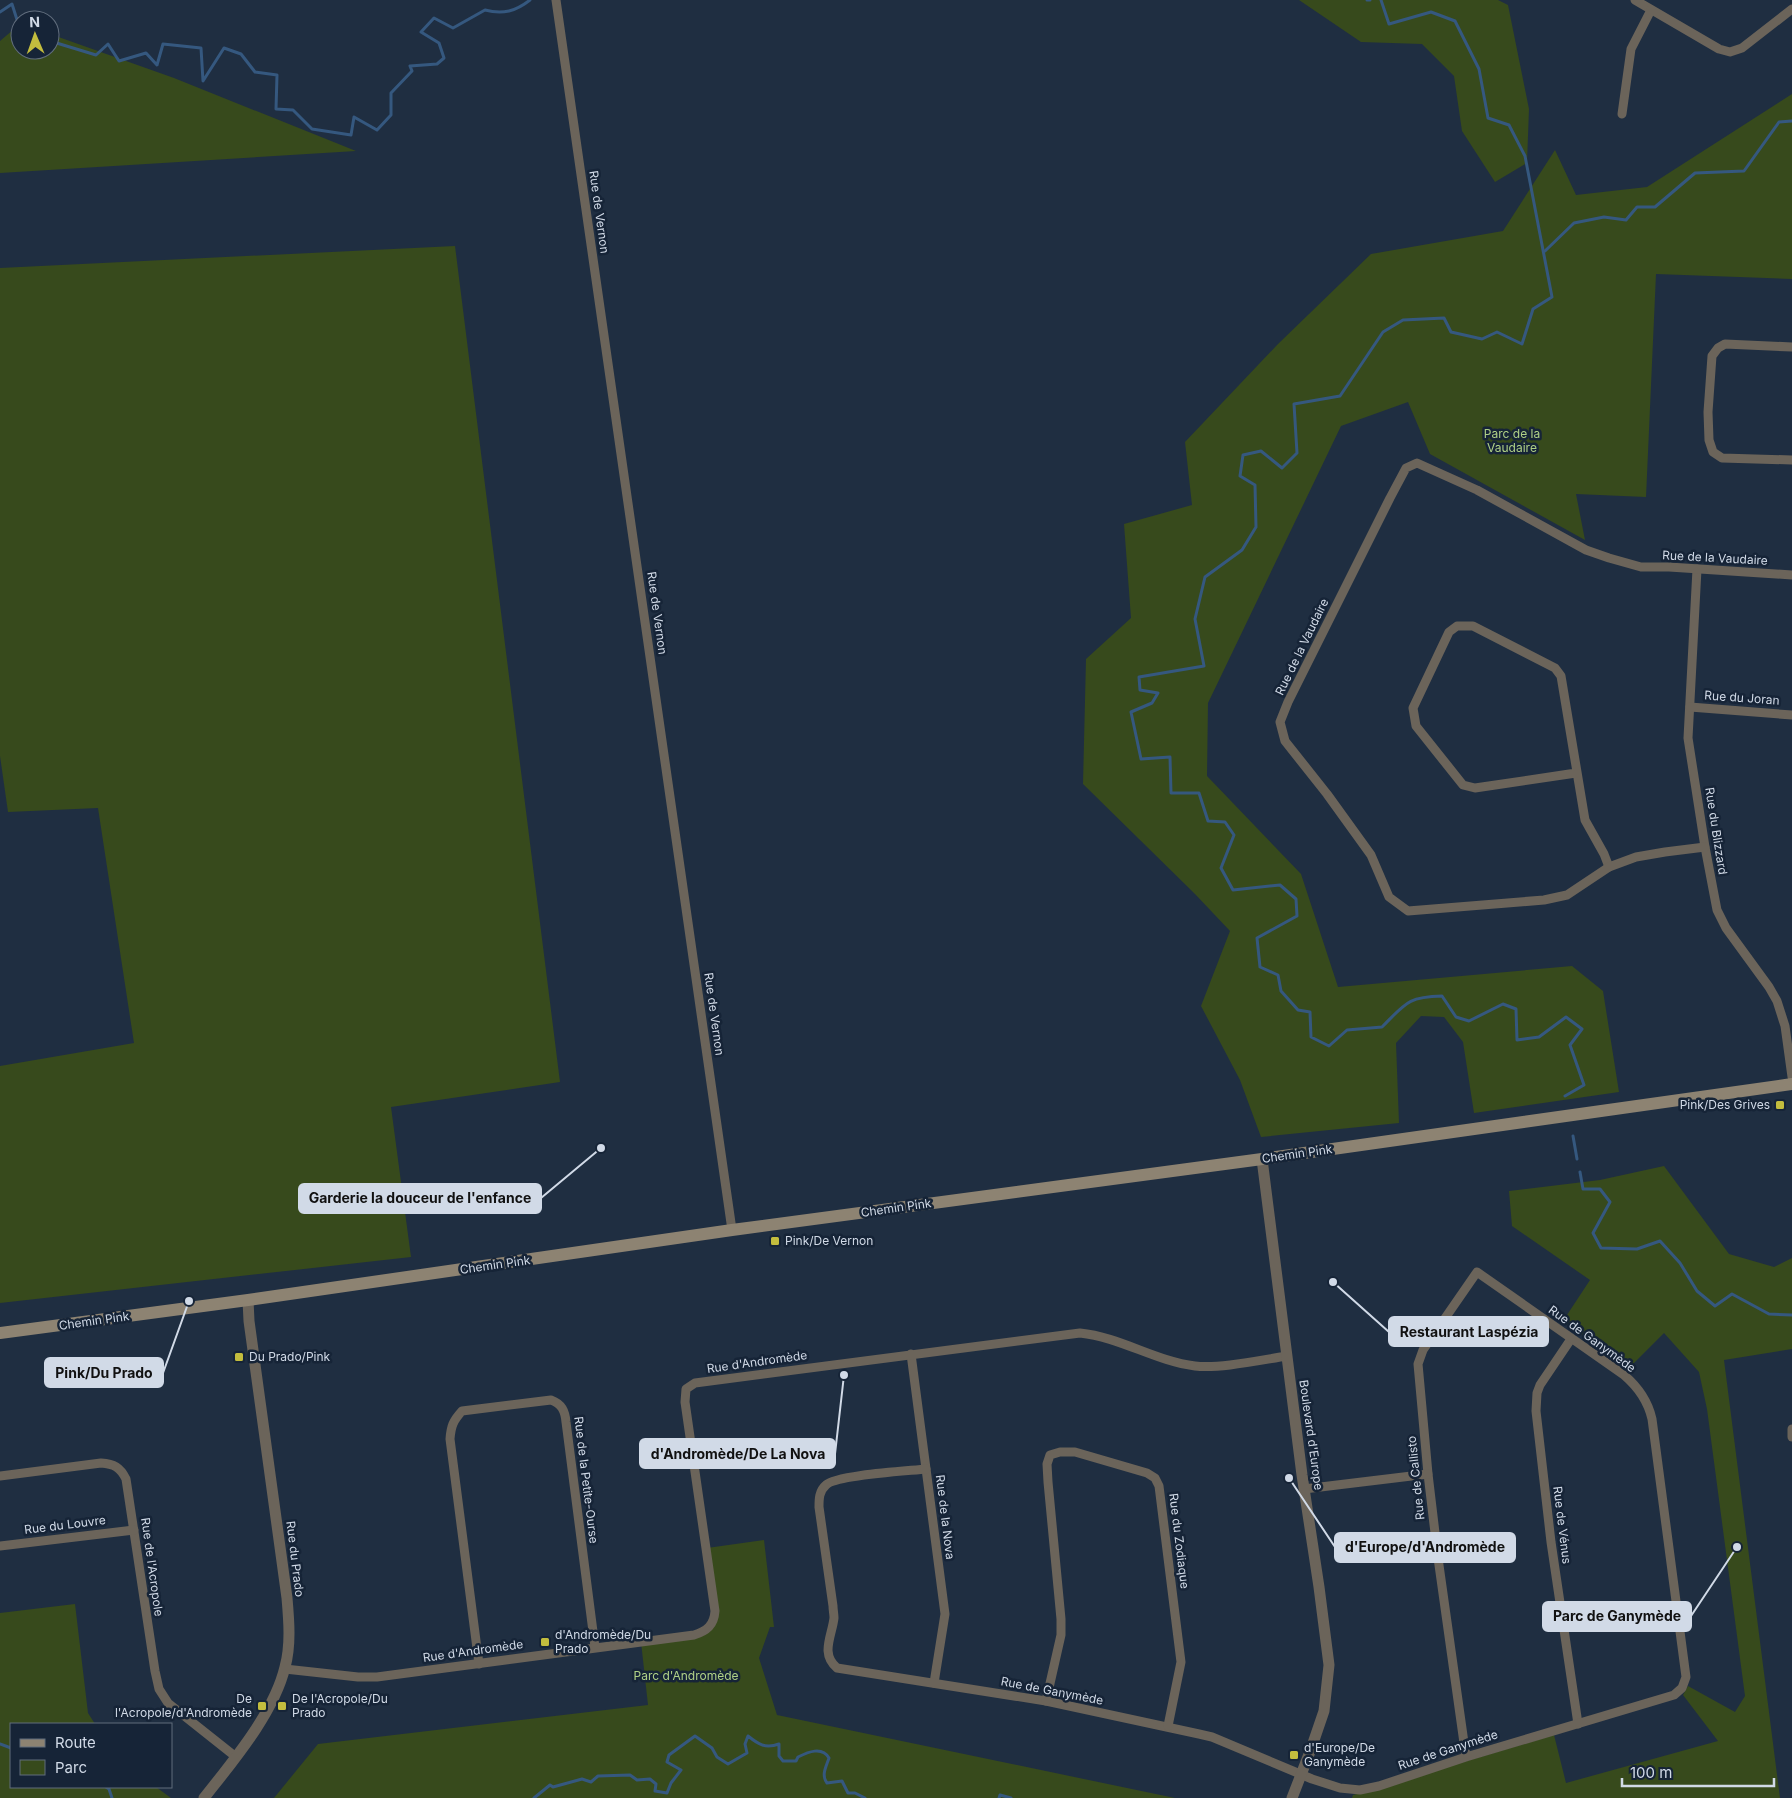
<svg xmlns="http://www.w3.org/2000/svg" width="1792" height="1798" viewBox="0 0 1792 1798" font-family="Inter,sans-serif">
  <rect width="100%" height="100%" fill="#1f2e41"/>
  <g fill="#374a1c">
    <path d="M1299 0H1498L1508 5 1529 109 1527 163 1495 182 1462 131 1454 76 1422 44 1361 42Z"/>
    <path d="M20 24V50H50V34L174 78 356 151 0 173V41Z"/>
    <path d="M1792 94V279L1656 274 1646 497 1576 494 1585 540 1430 454 1408 402 1341 426 1208 703 1207 776 1301 874 1338 987 1572 966 1603 991 1619 1092 1474 1113 1463 1042 1444 1017 1421 1016 1396 1043 1399 1123 1261 1137 1240 1080 1201 1006 1230 931 1195 894 1083 784 1086 659 1131 618 1124 524 1192 505 1185 442 1278 344 1371 254 1503 231 1555 150 1576 195 1647 187Z"/>
    <path d="M455 246 560 1082 391 1107 411 1257 0 1303V1066L134 1043 98 808 8 812 0 756V268Z"/>
    <path d="M1664 1166 1729 1254 1774 1267 1792 1258V1349L1724 1360 1780 1798H1352L1353 1795 1554 1735 1566 1783 1718 1741 1683 1695 1688 1686 1735 1712 1745 1696 1707 1409 1699 1372 1664 1333 1629 1368 1563 1321 1590 1280 1512 1226 1509 1191 1600 1180Z"/>
    <path d="M764 1540 774 1627H770L759 1658 777 1715 1175 1798H274L318 1744 648 1705 641 1642 694 1635 712 1624 707 1548Z"/>
    <path d="M75 1604 88 1713 95 1724H11V1787H156L171 1798H0V1613Z"/>
  </g>
  <g fill="none" stroke-linecap="round" stroke-linejoin="round">
    <g stroke="#35587f" stroke-width="3">
      <path d="M1367 0H1370"/>
      <path d="M1381 0 1389 24 1431 12 1455 21 1479 69 1488 118 1509 125 1525 156 1552 297 1533 309 1522 344 1497 332 1482 339 1451 332 1444 318 1403 320 1383 332 1340 396 1294 404 1297 453 1282 468 1261 451 1243 455 1240 476 1255 485 1256 527 1242 550 1205 577 1195 619 1204 666 1139 677 1140 690 1158 693 1152 703 1131 712 1141 759 1170 757 1171 793H1199L1208 821 1225 822 1234 835 1221 868 1233 890 1280 885 1296 899 1297 916 1257 938 1260 967 1278 975 1281 991 1298 1010 1310 1012 1311 1037 1329 1046 1347 1030 1382 1027C1406 1003 1407 997 1442 996L1456 1017 1469 1021 1503 1004 1516 1009 1517 1040 1539 1037 1566 1017 1582 1029 1570 1045 1584 1085 1565 1096"/>
      <path d="M0 12 12 4 19 26 20 25"/>
      <path d="M50 41 96 55 108 44 119 61 146 53 157 65 163 44 201 48 203 81 224 48 241 54 255 72 277 75 276 109 293 110 312 129 351 135 354 117 377 130 391 115V93L412 71 410 66 437 64 444 58 439 43 421 32 434 18 453 28 485 10C503 15 516 11 530 0"/>
      <path d="M1545 251 1574 223 1604 217 1626 220 1637 207H1655L1695 173 1744 171 1779 122 1792 121"/>
      <path d="M1573 1136 1577 1159"/>
      <path d="M1580 1172 1583 1189H1600L1610 1202 1593 1233 1601 1248 1637 1249 1660 1241 1680 1263 1697 1291 1715 1306 1732 1294 1769 1314 1792 1315"/>
      <path d="M0 1744 11 1748"/>
      <path d="M106 1787 109 1789 112 1798"/>
      <path d="M534 1798 550 1785 553 1787 582 1779 591 1782 598 1776 630 1775 637 1780 650 1779 656 1784 655 1791 667 1793 671 1783 681 1770 667 1762 669 1755 695 1736 712 1748 717 1757 728 1764 747 1753 745 1744 748 1736C758 1744 765 1749 779 1744V1756L783 1761H796L798 1757C808 1752 822 1746 829 1758 826 1767 821 1775 827 1783L842 1781 848 1793H855L865 1798"/>
      <path d="M999 1798 1000 1795 1011 1798"/>
    </g>
    <g stroke="#6b645a" stroke-width="9">
      <path d="M556 0 732 1230"/>
      <path d="M1635 0 1719 49 1730 52 1742 48 1792 9"/>
      <path d="M1622 114 1631 49 1651 10"/>
      <path d="M1792 347 1725 344 1718 348 1712 356 1708 412 1709 440 1713 452 1722 458 1792 460"/>
      <path d="M1697 569 1688 738 1705 847 1717 910 1726 928 1769 987 1777 1001 1785 1026 1792 1077"/>
      <path d="M1690 707 1792 715"/>
      <path d="M1576 773 1475 788 1463 785 1416 726 1413 708 1449 632 1457 626H1473L1555 668 1561 676 1585 820 1604 854 1609 867"/>
      <path d="M1705 847 1665 852 1636 857 1609 867 1567 895 1544 900 1408 911 1389 897 1371 855 1327 794 1285 741 1280 722 1288 702 1390 498 1406 468 1417 463 1477 490 1586 550 1609 558 1641 567H1669L1792 575"/>
      <path d="M1571 1339 1540 1385 1537 1393 1536 1411 1551 1542 1578 1724"/>
      <path d="M911 1354 945 1614 934 1683"/>
      <path d="M1792 1429V1437"/>
      <path d="M926 1469C908 1471 836 1475 826 1485 819 1491 819 1499 819 1507L833 1606C833 1610 834 1614 834 1618 832 1636 820 1654 837 1668L1046 1701 1199 1734 1212 1737 1312 1779 1340 1788 1360 1790 1379 1786 1466 1757 1674 1695 1682 1688 1686 1677 1652 1419C1648 1401 1638 1387 1624 1375L1477 1272 1423 1350 1418 1364 1428 1474 1438 1558 1466 1757"/>
      <path d="M0 1476 101 1463C114 1464 120 1467 126 1479L155 1671 159 1689 168 1703 236 1757"/>
      <path d="M1304 1489 1428 1474"/>
      <path d="M0 1546 134 1530"/>
      <path d="M479 1664 450 1439C451 1426 453 1421 462 1411L551 1400C562 1404 565 1411 566 1422L595 1647"/>
      <path d="M285 1669 358 1677H377L694 1635C707 1631 714 1625 715 1611L685 1402 686 1389 695 1383 1080 1333C1120 1337 1155 1361 1195 1366 1219 1369 1261 1360 1287 1356"/>
      <path d="M1046 1701 1061 1635V1619L1048 1482 1047 1464 1050 1455 1060 1452H1075L1147 1473 1155 1478 1159 1486 1181 1662 1168 1726"/>
    </g>
    <g stroke="#6b645a" stroke-width="11">
      <path d="M1262 1159 1302 1475 1319 1587 1329 1665 1324 1711 1311 1749 1292 1798"/>
      <path d="M204 1798C233 1761 274 1713 285 1667 291 1645 289 1621 287 1598L249 1321 248 1300"/>
    </g>
    <path stroke="#8d8372" stroke-width="12" d="M0 1333 248 1300 732 1230 1262 1159 1792 1084"/>
  </g>
  <g fill="#c3bd3e" stroke="#162437" stroke-width="2">
    <rect x="1775" y="1100" width="10" height="10" rx="2.5"/>
    <rect x="770" y="1236" width="10" height="10" rx="2.5"/>
    <rect x="234" y="1352" width="10" height="10" rx="2.5"/>
    <rect x="540" y="1637" width="10" height="10" rx="2.5"/>
    <rect x="257" y="1701" width="10" height="10" rx="2.5"/>
    <rect x="277" y="1701" width="10" height="10" rx="2.5"/>
    <rect x="1289" y="1750" width="10" height="10" rx="2.5"/>
  </g>
  <g text-anchor="middle" stroke-width="5" stroke-linejoin="round" paint-order="stroke">
    <g font-size="12" fill="#d1dae7" stroke="#162437">
      <text transform="translate(599 212) rotate(82)" y="4">Rue de Vernon</text>
      <text transform="translate(1715 558) rotate(3)" y="4">Rue de la Vaudaire</text>
      <text transform="translate(657 613) rotate(82)" y="4">Rue de Vernon</text>
      <text transform="translate(1302 647) rotate(-64)" y="4">Rue de la Vaudaire</text>
      <text transform="translate(1742 698) rotate(4)" y="4">Rue du Joran</text>
      <text transform="translate(1716 831) rotate(81)" y="4">Rue du Blizzard</text>
      <text transform="translate(714 1014) rotate(82)" y="4">Rue de Vernon</text>
      <text transform="translate(1297 1154) rotate(-8)" y="4">Chemin Pink</text>
      <text transform="translate(896 1208) rotate(-8)" y="4">Chemin Pink</text>
      <text transform="translate(495 1265) rotate(-8)" y="4">Chemin Pink</text>
      <text transform="translate(94 1321) rotate(-8)" y="4">Chemin Pink</text>
      <text transform="translate(1592 1339) rotate(36)" y="4">Rue de Ganymède</text>
      <text transform="translate(757 1362) rotate(-8)" y="4">Rue d'Andromède</text>
      <text transform="translate(1311 1435) rotate(82)" y="4">Boulevard d'Europe</text>
      <text transform="translate(1416 1478) rotate(-96)" y="4">Rue de Callisto</text>
      <text transform="translate(586 1480) rotate(83)" y="4">Rue de la Petite-Ourse</text>
      <text transform="translate(945 1517) rotate(83)" y="4">Rue de la Nova</text>
      <text transform="translate(65 1525) rotate(-7)" y="4">Rue du Louvre</text>
      <text transform="translate(1562 1525) rotate(83)" y="4">Rue de Vénus</text>
      <text transform="translate(1179 1541) rotate(83)" y="4">Rue du Zodiaque</text>
      <text transform="translate(295 1559) rotate(83)" y="4">Rue du Prado</text>
      <text transform="translate(152 1567) rotate(82)" y="4">Rue de l'Acropole</text>
      <text transform="translate(473 1651) rotate(-8)" y="4">Rue d'Andromède</text>
      <text transform="translate(1052 1691) rotate(11)" y="4">Rue de Ganymède</text>
      <text transform="translate(1448 1750) rotate(-18)" y="4">Rue de Ganymède</text>
    </g>
    <g font-size="12" fill="#afd086" stroke="#162437">
      <text x="1512" y="438">Parc de la<tspan x="1512" dy="14">Vaudaire</tspan></text>
      <text x="686" y="1680">Parc d'Andromède</text>
    </g>
    <g font-size="12" fill="#d1dae7" stroke="#162437" text-anchor="start">
      <text x="1770" y="1109" text-anchor="end">Pink/Des Grives</text>
      <text x="785" y="1245">Pink/De Vernon</text>
      <text x="249" y="1361">Du Prado/Pink</text>
      <text x="555" y="1639">d'Andromède/Du<tspan x="555" dy="14">Prado</tspan></text>
      <text x="252" y="1703" text-anchor="end">De<tspan x="252" dy="14">l'Acropole/d'Andromède</tspan></text>
      <text x="292" y="1703">De l'Acropole/Du<tspan x="292" dy="14">Prado</tspan></text>
      <text x="1304" y="1752">d'Europe/De<tspan x="1304" dy="14">Ganymède</tspan></text>
    </g>
  </g>
  <path fill="none" stroke="#d1dae7" stroke-width="2" d="M601 1148L541 1198M1333 1282L1389 1332M189 1301L163 1373M844 1375L835 1454M1289 1478L1335 1547M1737 1547L1691 1616"/>
  <g fill="#d1dae7" stroke="#162437" stroke-width="2">
    <circle cx="601" cy="1148" r="5"/>
    <circle cx="1333" cy="1282" r="5"/>
    <circle cx="189" cy="1301" r="5"/>
    <circle cx="844" cy="1375" r="5"/>
    <circle cx="1289" cy="1478" r="5"/>
    <circle cx="1737" cy="1547" r="5"/>
  </g>
  <g fill="#d1dae7" stroke="#d1dae7" stroke-width="2">
    <rect x="299" y="1184" width="242" height="29" rx="5"/>
    <rect x="1389" y="1317" width="159" height="29" rx="5"/>
    <rect x="45" y="1358" width="118" height="29" rx="5"/>
    <rect x="640" y="1439" width="195" height="29" rx="5"/>
    <rect x="1335" y="1533" width="180" height="29" rx="5"/>
    <rect x="1543" y="1602" width="148" height="29" rx="5"/>
  </g>
  <g font-size="14" text-anchor="middle" font-weight="bold" fill="#111">
    <text x="420" y="1203">Garderie la douceur de l'enfance</text>
    <text x="1469" y="1337">Restaurant Laspézia</text>
    <text x="104" y="1378">Pink/Du Prado</text>
    <text x="738" y="1459">d'Andromède/De La Nova</text>
    <text x="1425" y="1552">d'Europe/d'Andromède</text>
    <text x="1617" y="1621">Parc de Ganymède</text>
  </g>
  <rect x="10" y="1723" width="162" height="65" fill="#162437" stroke="#616d7d"/>
  <rect x="20" y="1739" width="25" height="8" fill="#8d8372" stroke="#616d7d"/>
  <text x="55" y="1748" font-size="15" fill="#d1dae7">Route</text>
  <rect x="20" y="1760" width="25" height="15" fill="#374a1c" stroke="#616d7d"/>
  <text x="55" y="1773" font-size="15" fill="#d1dae7">Parc</text>
  <g transform="translate(35 35) rotate(358)"><circle r="24" fill="#162437" stroke="#616d7d"/>
  <path d="M0-4L9 19L0 12L-9 19Z" fill="#c3bd3e"/>
  <text y="-8" font-size="14" font-weight="bold" text-anchor="middle" fill="#d1dae7">N</text>
  </g>
  <path d="M1622 1778v8h152v-8" fill="none" stroke="#d1dae7" stroke-width="2.5"/>
  <text x="1630" y="1778" font-size="15" fill="#d1dae7" stroke="#162437" stroke-width="4" paint-order="stroke">100 m</text>
</svg>
